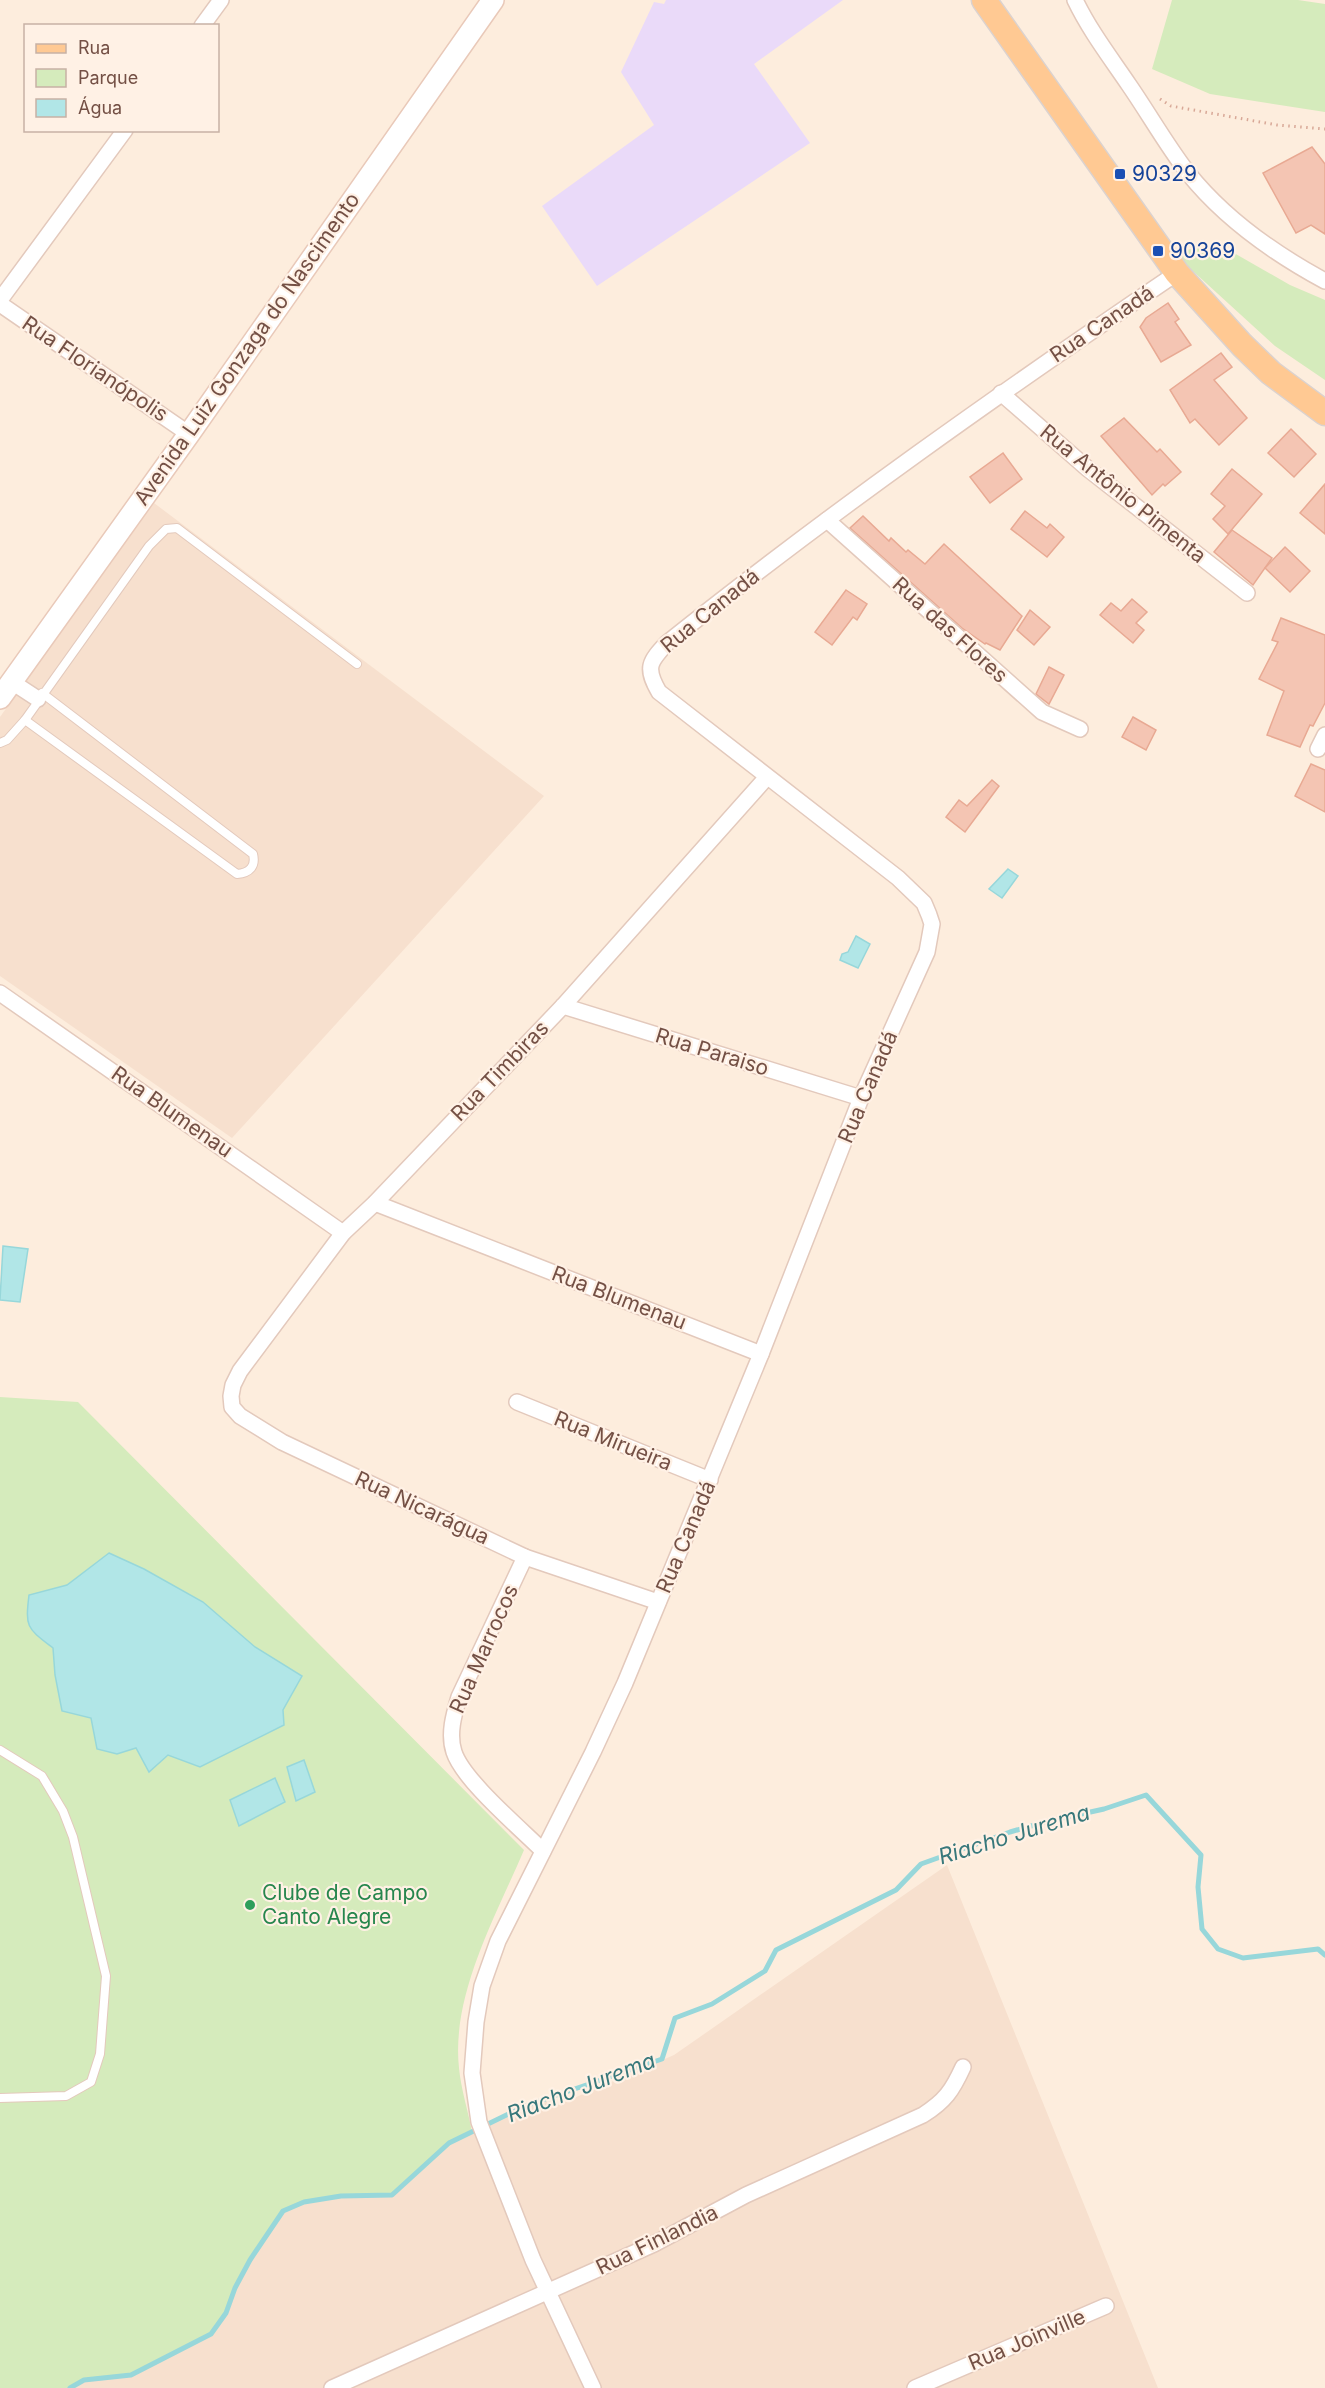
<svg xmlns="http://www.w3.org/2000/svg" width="1325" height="2388" viewBox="0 0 1325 2388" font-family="Inter,sans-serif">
  <rect width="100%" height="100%" fill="#fdeddd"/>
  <g fill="#f7e0ce">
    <path d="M154 503 544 796 232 1138 0 976V717Z"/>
    <path d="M947 1865 1158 2388H70L84 2380 107 2376 226 2313 235 2288 250 2260 283 2211 304 2202 341 2196 392 2195 449 2143 525 2106 552 2098 553 2107 674 2055Z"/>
  </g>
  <path fill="#eadaf9" d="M666 0H843L754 64 810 143 597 286 542 206 654 125 621 72 654 2 664 4Z"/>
  <g fill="#d5ebbc">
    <path d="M1172 0H1298L1325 4V112L1210 94 1152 69Z"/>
    <path d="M1220 245 1290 285 1325 300V380L1275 346 1172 252Z"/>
    <path d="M0 1397 78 1402 524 1850C496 1916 451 1995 459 2068 461 2089 468 2111 472 2132L449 2143 392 2195 341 2196 304 2202 283 2211 250 2260 235 2288 226 2313 211 2334 131 2375 84 2380 70 2388H0Z"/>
  </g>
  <g fill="#b1e6e7" stroke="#97d7da" stroke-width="1.5">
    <path d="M1008 869 1018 876 1002 898 989 889Z"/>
    <path d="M856 936 870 944 858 968 840 960 842 954 848 952Z"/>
    <path d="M3 1246 28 1249 20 1302 0 1300Z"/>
    <path d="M109 1553 144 1569 203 1602 255 1647 302 1676 283 1710 284 1725 200 1767 168 1755 149 1772 136 1748 117 1754 97 1749 91 1718 62 1711 55 1675 53 1648C27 1628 25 1628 29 1595L67 1585Z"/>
    <path d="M304 1760 315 1792 296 1801 287 1767Z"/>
    <path d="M275 1778 285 1802 239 1826 230 1800Z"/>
  </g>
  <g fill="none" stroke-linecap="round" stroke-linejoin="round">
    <path stroke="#97d7da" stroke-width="5" d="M70 2388 84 2380 131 2375 211 2334 226 2313 235 2288 250 2260 283 2211 304 2202 341 2196 392 2195 449 2143 525 2106 662 2059 675 2018 712 2004 765 1971 776 1950 896 1890 921 1864 1010 1832 1045 1822 1104 1809 1146 1795 1201 1855 1198 1887 1202 1929 1218 1949 1243 1958 1318 1949 1325 1955"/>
  </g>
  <g fill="#f4c5b3" stroke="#e8a993" stroke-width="1.5">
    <path d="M1312 147 1325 164V234L1311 225 1296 233 1263 173Z"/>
    <path d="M1168 303 1179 319 1175 322 1191 345 1161 362 1140 327 1146 318Z"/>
    <path d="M1221 353 1232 367 1214 380 1247 418 1219 445 1195 419 1190 423 1170 390Z"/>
    <path d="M1124 418 1157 452 1160 449 1181 472 1165 486 1163 484 1152 495 1101 436Z"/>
    <path d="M1291 429 1316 454 1294 477 1268 453Z"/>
    <path d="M1003 453 1022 479 990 503 970 477Z"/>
    <path d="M1232 469 1262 494 1228 534 1213 519 1225 506 1211 494Z"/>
    <path d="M1325 484V534L1300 513Z"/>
    <path d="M1025 511 1047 528 1050 524 1064 537 1047 557 1011 529Z"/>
    <path d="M863 516 889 541 891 538 906 552 908 550 925 564 944 544 1022 616 1000 650 986 643 985 644 962 628 850 528Z"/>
    <path d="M1232 530 1272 558 1253 585 1214 552Z"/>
    <path d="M1285 547 1310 571 1290 592 1265 568Z"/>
    <path d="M846 590 867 604 857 620 853 617 832 645 815 632Z"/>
    <path d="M1132 599 1147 612 1136 623 1144 630 1133 643 1100 615 1111 603 1121 611Z"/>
    <path d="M1030 610 1050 627 1034 645 1017 630Z"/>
    <path d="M1281 618 1325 635V703L1313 726 1310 725 1300 747 1267 735 1284 691 1259 679 1278 642 1272 640Z"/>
    <path d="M1049 667 1064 675 1049 704 1036 694Z"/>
    <path d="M1133 717 1156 730 1146 750 1122 737Z"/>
    <path d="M1311 764 1325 770V812L1295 796Z"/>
    <path d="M992 780 999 786 965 832 946 817 959 800 967 806Z"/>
  </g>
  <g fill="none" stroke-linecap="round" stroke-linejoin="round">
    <g stroke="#e3c9bc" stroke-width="10">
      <g id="service">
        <path d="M25 720 237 874C250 873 256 866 253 854L42 693"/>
        <path d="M0 743 7 740 25 720 149 546 166 529 177 528 357 664"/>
        <path d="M0 1750 42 1776 63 1811 73 1837 106 1976 100 2054 91 2082 66 2096 0 2098"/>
      </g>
    </g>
    <g stroke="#e3c9bc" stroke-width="18">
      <g id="minor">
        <path d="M1075 0C1090 31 1110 57 1129 85 1149 114 1167 146 1188 173 1224 218 1275 254 1325 281"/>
        <path d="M202 26 221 0"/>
        <path d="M0 300 125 130"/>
        <path d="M0 304 189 434"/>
        <path d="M1001 393 1088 469 1247 593"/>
        <path d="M827 520 1042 712 1080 729"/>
        <path d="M12 682 38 699"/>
        <path d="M1318 749 1325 735"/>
        <path d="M0 993 343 1233"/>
        <path d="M563 1006 861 1098"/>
        <path d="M375 1203 761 1354"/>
        <path d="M517 1402 710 1480"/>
        <path d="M525 1557 459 1697C454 1714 448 1734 454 1752 463 1780 520 1828 543 1851"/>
        <path d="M658 1602 525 1557 282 1442 240 1416 232 1407 231 1396 233 1385 240 1371 343 1233 375 1203 563 1006 767 777"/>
        <path d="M332 2388 654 2244 746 2195 923 2115C945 2101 952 2091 963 2067"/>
        <path d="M593 2388 533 2260 479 2122 472 2073 476 2022 482 1986 498 1941 593 1752 625 1683 761 1354 861 1098 927 952 932 924 929 915 924 903 898 878 659 692C645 668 649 662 667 643 831 512 1003 391 1177 273"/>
        <path d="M915 2388 1106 2306"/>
      </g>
    </g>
    <g stroke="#e9c9b9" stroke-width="24">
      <path id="secondary" d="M0 698 189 434 493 0"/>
    </g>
    <g stroke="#dbd2cf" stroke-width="27">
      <path id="primary" d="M984 0 1177 273 1242 345 1271 373 1325 413"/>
    </g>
    <path stroke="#d8a897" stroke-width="3" stroke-dasharray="1.5 4.5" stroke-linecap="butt" d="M1160 99 1171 106 1277 125 1325 129"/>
    <use href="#service" stroke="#fff" stroke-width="8"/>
    <use href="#minor" stroke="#fff" stroke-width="15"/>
    <use href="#secondary" stroke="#fff" stroke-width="21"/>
    <use href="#primary" stroke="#ffc993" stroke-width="24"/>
  </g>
  <g fill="#1a4fb4" stroke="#fff1e5" stroke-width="2">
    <rect x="1114" y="168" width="12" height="12" rx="3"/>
    <rect x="1152" y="245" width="12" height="12" rx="3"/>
  </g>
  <circle fill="#2e9e5b" stroke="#fff1e5" stroke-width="2" cx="250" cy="1905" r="6"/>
  <g text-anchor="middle" stroke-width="4.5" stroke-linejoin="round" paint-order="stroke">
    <g font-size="21" fill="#164399" stroke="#fff1e5" text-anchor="start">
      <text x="1132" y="181">90329</text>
      <text x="1170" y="258">90369</text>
    </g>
    <g font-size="21" fill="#745045" stroke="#fff1e5">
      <text transform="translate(1102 324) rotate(-34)" y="7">Rua Canadá</text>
      <text transform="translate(247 349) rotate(-55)" y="7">Avenida Luiz Gonzaga do Nascimento</text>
      <text transform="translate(95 369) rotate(34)" y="7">Rua Florianópolis</text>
      <text transform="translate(1123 494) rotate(39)" y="7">Rua Antônio Pimenta</text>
      <text transform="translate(710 611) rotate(-39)" y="7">Rua Canadá</text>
      <text transform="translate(950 630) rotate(42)" y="7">Rua das Flores</text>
      <text transform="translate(712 1052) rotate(17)" y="7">Rua Paraiso</text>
      <text transform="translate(500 1071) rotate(-46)" y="7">Rua Timbiras</text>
      <text transform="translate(868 1087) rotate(-67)" y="7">Rua Canadá</text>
      <text transform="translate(172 1112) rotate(35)" y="7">Rua Blumenau</text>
      <text transform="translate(619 1298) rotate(21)" y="7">Rua Blumenau</text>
      <text transform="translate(613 1441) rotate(22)" y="7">Rua Mirueira</text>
      <text transform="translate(422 1508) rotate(25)" y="7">Rua Nicarágua</text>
      <text transform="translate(686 1537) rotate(-67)" y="7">Rua Canadá</text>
      <text transform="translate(484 1649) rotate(-66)" y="7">Rua Marrocos</text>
      <text transform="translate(657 2240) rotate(-26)" y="7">Rua Finlandia</text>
      <text transform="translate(1027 2340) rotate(-23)" y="7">Rua Joinville</text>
    </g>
    <g font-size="21" fill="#27864d" stroke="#fff1e5" text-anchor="start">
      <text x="262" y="1900">Clube de Campo<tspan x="262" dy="24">Canto Alegre</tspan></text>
    </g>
    <g font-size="22" font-style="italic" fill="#38787b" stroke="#fff1e5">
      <text transform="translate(1014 1834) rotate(-17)" y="8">Riacho Jurema</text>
      <text transform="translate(581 2087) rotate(-21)" y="8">Riacho Jurema</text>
    </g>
  </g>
  <rect x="24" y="24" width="195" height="108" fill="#fff1e5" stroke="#c7b1a5" stroke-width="1.5"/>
  <rect x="36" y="44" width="30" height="9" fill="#ffc993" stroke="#c7b1a5" stroke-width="1.5"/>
  <text x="78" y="54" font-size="18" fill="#745045">Rua</text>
  <rect x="36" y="69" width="30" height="18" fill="#d5ebbc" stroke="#c7b1a5" stroke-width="1.5"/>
  <text x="78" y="84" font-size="18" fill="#745045">Parque</text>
  <rect x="36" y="99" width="30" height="18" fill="#b1e6e7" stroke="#c7b1a5" stroke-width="1.5"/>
  <text x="78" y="114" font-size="18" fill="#745045">Água</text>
</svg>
